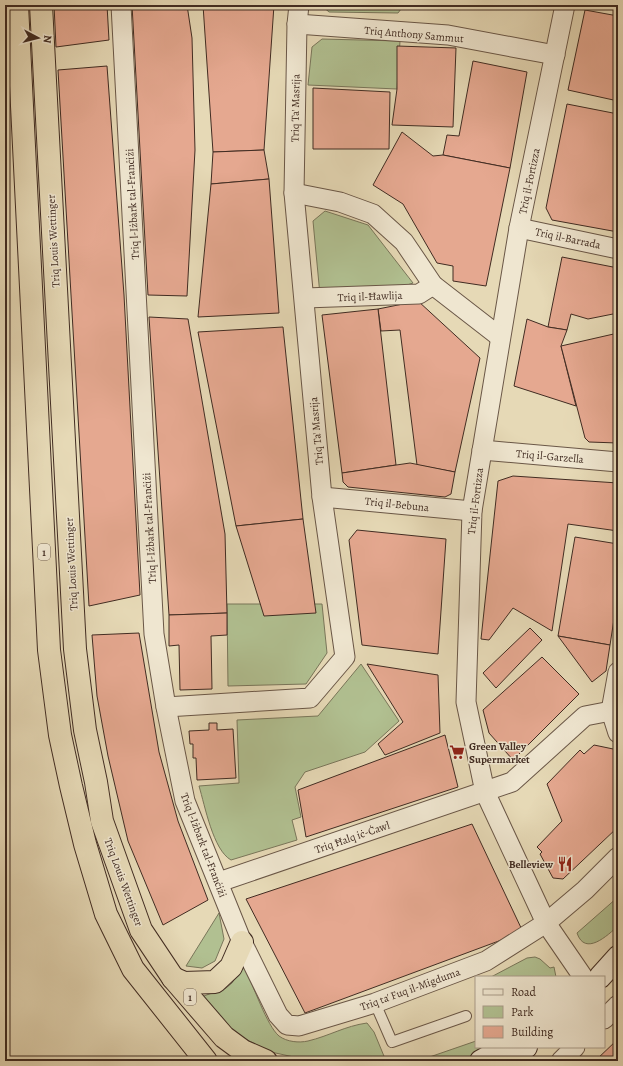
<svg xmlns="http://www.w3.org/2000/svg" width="623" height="1066" viewBox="0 0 623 1066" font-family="Alegreya,serif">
  <rect width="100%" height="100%" fill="#e6d9b6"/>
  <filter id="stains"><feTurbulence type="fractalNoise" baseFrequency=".005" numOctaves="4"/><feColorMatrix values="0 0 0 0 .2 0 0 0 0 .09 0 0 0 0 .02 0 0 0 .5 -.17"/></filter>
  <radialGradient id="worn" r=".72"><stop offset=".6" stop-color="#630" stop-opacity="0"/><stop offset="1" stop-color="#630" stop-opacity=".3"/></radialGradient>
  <g fill="#b1c091" stroke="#79765a">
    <path d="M321 5H401V9L398 13 329 12Z"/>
    <path d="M322 39 400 41 397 89 308 85 312 47Z"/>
    <path d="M325 211 368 225 413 283 390 291 320 295 313 221Z"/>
    <path d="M227 604H322L327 653 306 684 228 686Z"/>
    <path d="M361 664 399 721 365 752 305 772 295 787 301 817 292 820 297 840 231 860C213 850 205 806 199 786L239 783 237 720 318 716Z"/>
    <path d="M618 897V926C608 935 585 957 577 933Z"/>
    <path d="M219 913 224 939 215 961 202 968 186 966Z"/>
    <path d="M535 957 540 959 550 968 554 967 556 977H491L527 958Z"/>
    <path d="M242 967 246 970C253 985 267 1026 279 1036 287 1042 299 1043 308 1041 329 1036 345 1026 367 1023L374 1032 386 1061H312L271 1052 241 1037 218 1020 201 997 226 988 232 983Z"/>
    <path d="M476 1041V1047H493L468 1061H418Z"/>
  </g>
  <g fill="#e5a890" stroke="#412c22">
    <path d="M54 5H107L109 40 56 47Z"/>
    <path d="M132 5H187L192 38 195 150 187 296 148 295Z"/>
    <path d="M203 5H274L264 150 213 152Z"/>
    <path d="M585 10 618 16V101L568 90Z"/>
    <path d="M397 46 456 48 453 127 392 125 397 89Z"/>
    <path d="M473 61 527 72 510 168 443 155 447 135 459 136Z"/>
    <path d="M107 66 124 295 140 595 89 606 58 70Z"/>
    <path d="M313 88 390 92 389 149H313Z"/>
    <path d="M567 104 618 114V232L552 220 546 208Z"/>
    <path d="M402 132 433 156 443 155 510 168 486 286 453 281V266L437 263 403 204 373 185Z"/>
    <path d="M264 150 269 179 211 184 213 152Z"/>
    <path d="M269 179 279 313 198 317 211 184Z"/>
    <path d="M562 257 618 268V313L588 319 571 314 567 330 548 327Z"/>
    <path d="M418 301 480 358 455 472 417 465 400 330 381 331 378 309Z"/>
    <path d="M378 309 396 465 342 473 322 315Z"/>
    <path d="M149 317 188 319 225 534 227 613 169 615Z"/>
    <path d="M527 319 548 327 567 330 561 346 576 406 514 386Z"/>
    <path d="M283 327 303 519 236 526 198 332Z"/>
    <path d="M618 333V443L589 442 585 438 561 346Z"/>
    <path d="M410 463 455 472 451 494 445 497 348 487 343 482 342 473Z"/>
    <path d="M513 476 618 483V531L568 524 552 631 513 608 489 640 481 639 498 481Z"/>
    <path d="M303 519 316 613 264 616 236 526Z"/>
    <path d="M357 530 446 539 438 654 362 645 349 540Z"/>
    <path d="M575 537 618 544V593L610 645 558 636Z"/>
    <path d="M227 613V635L211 636 212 689 180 690 179 645 169 646V615Z"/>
    <path d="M530 628 542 640 496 688 483 673Z"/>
    <path d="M139 633 159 752 178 821 208 900 163 925 128 841 108 756 97 696 92 635Z"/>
    <path d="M558 636 610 645 606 671 592 682Z"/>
    <path d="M542 657 579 694 513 760 489 733 483 710Z"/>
    <path d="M367 664 438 675 440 733 385 755 378 744 403 722Z"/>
    <path d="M209 723H217V730L233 729 236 778 197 780 196 758H193V744H190L189 731 209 730Z"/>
    <path d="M445 735 458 787 306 837 298 790Z"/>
    <path d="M594 745 618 750V827L563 879 553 878 540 854 542 852 537 847 562 821 547 784 580 750 584 754Z"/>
    <path d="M472 824 523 932 305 1013 246 899Z"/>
    <path d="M618 1039V1061H595Z"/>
  </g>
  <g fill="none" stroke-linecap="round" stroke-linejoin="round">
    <g stroke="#6a5747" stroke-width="12">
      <path id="service" d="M375 1003 392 1042 466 1016"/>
    </g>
    <g stroke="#6a5747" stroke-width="21">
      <g id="minor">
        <path d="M121 5 154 634 166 707 185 801 242 942 278 1015 287 1025 299 1026 375 1003 486 961 546 923 585 890 618 857"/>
        <path d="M565 5 519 228 472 511 466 702 485 792 546 923 583 977"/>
        <path d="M297 24 448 35 555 55"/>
        <path d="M294 193 340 202 373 214 404 242 433 285 500 337"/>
        <path d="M519 228 618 249"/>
        <path d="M305 298 419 294 433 285"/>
        <path d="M482 450 618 462"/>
        <path d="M322 497 472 511"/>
        <path d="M618 672 611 711 618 733"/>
        <path d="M166 707 310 698 345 657 322 497 294 193 297 24 299 5"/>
        <path d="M219 882 512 782 585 716 611 711"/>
        <path d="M604 1019 618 1005"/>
        <path d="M561 1061 575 1047"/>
      </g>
    </g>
    <g stroke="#412c22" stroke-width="24">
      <g id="secondary">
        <path d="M600 977 618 957"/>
        <path d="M481 1061 506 1047"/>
        <path d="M502 1061 526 1047"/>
      </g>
    </g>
    <g stroke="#412c22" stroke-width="24">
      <g id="trunk">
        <path d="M17 5 49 650 60 735 71 786 85 844 106 914 133 969 206 1061"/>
        <path d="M41 5 75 649 85 730 96 782 102 821 141 930 173 978 224 1037 243 1051 266 1061"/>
        <path d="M173 978 184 983 215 982 231 967 242 942"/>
      </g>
    </g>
    <use href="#service" stroke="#efe6d0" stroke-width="10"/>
    <use href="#minor" stroke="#efe6d0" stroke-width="19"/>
    <use href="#secondary" stroke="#efe6d0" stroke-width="22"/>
    <use href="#trunk" stroke="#e6d9b6" stroke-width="22"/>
  </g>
  <defs>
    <g id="supermarket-bare" transform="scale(1.2)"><path d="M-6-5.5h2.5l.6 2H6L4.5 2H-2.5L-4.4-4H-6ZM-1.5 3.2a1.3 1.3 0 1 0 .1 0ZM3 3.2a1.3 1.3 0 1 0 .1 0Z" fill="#8f2418" stroke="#efe6d0" stroke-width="2.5" paint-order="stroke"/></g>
    <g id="restaurant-bare" transform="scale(1.2)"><path d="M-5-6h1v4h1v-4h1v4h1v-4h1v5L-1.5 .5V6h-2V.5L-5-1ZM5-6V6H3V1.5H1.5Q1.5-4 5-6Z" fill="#8f2418" stroke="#efe6d0" stroke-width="2.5" paint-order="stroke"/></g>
  </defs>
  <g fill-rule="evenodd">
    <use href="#supermarket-bare" x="457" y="752"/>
    <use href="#restaurant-bare" x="565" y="864"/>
  </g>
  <g text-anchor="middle" stroke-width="3" stroke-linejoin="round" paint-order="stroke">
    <g fill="#efe6d0" stroke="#756456" stroke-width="1">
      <rect x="38" y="544" width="12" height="16" rx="3"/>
      <rect x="184" y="989" width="12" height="16" rx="3"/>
    </g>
    <g font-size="10" font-weight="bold" fill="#412c22">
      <text x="44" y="556">1</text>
      <text x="190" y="1001">1</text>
    </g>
    <g font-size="11" fill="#412c22" stroke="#efe6d0">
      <text transform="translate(414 34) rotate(5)" y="4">Triq Anthony Sammut</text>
      <text transform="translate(295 108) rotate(-89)" y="4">Triq Ta' Masrija</text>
      <text transform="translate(529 181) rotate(-78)" y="4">Triq il-Fortizza</text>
      <text transform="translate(132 204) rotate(-93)" y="4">Triq l-Iżbark tal-Franċiżi</text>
      <text transform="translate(568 238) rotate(12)" y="4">Triq il-Barrada</text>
      <text transform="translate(53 241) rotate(-93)" y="4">Triq Louis Wettinger</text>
      <text transform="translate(370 296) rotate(-2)" y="4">Triq il-Ħawlija</text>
      <text transform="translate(316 431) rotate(-95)" y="4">Triq Ta' Masrija</text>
      <text transform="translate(550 456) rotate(5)" y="4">Triq il-Garzella</text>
      <text transform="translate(475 501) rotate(-83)" y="4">Triq il-Fortizza</text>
      <text transform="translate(397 504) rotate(6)" y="4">Triq il-Bebuna</text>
      <text transform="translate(149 528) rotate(-93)" y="4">Triq l-Iżbark tal-Franċiżi</text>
      <text transform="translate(71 564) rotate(-93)" y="4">Triq Louis Wettinger</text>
      <text transform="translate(352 837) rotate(-19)" y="4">Triq Ħalq iċ-Ċawl</text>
      <text transform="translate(204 845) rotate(69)" y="4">Triq l-Iżbark tal-Franċiżi</text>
      <text transform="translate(124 882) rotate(70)" y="4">Triq Louis Wettinger</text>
      <text transform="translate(410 989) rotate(-20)" y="4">Triq ta' Fuq il-Migduma</text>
    </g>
    <g font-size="11" font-weight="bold" fill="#412c22" stroke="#efe6d0" text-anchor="start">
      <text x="469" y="750">Green Valley<tspan x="469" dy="13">Supermarket</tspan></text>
      <text x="553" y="868" text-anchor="end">Belleview</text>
    </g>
  </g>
  <rect width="623" height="1066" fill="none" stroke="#e6d9b6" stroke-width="20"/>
  <rect x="6" y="6" width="611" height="1054" fill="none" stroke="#412c22" stroke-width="2"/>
  <rect x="10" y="10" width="603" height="1046" fill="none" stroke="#412c22"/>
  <rect x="475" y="976" width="130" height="72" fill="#efe6d0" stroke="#a99c8a"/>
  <rect x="483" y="989" width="20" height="6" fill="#efe6d0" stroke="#a99c8a"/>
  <text x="511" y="996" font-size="12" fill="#412c22">Road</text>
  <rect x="483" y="1006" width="20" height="12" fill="#b1c091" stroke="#a99c8a"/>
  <text x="511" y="1016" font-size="12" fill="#412c22">Park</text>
  <rect x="483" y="1026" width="20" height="12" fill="#e5a890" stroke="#a99c8a"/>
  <text x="511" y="1036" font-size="12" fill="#412c22">Building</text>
  <g transform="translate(38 38) rotate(97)" stroke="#efe6d0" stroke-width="3" paint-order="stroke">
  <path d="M0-3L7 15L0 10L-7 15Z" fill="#412c22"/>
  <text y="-6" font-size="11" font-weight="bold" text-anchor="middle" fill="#412c22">N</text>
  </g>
  <rect width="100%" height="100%" filter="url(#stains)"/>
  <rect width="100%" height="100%" fill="url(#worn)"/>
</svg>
